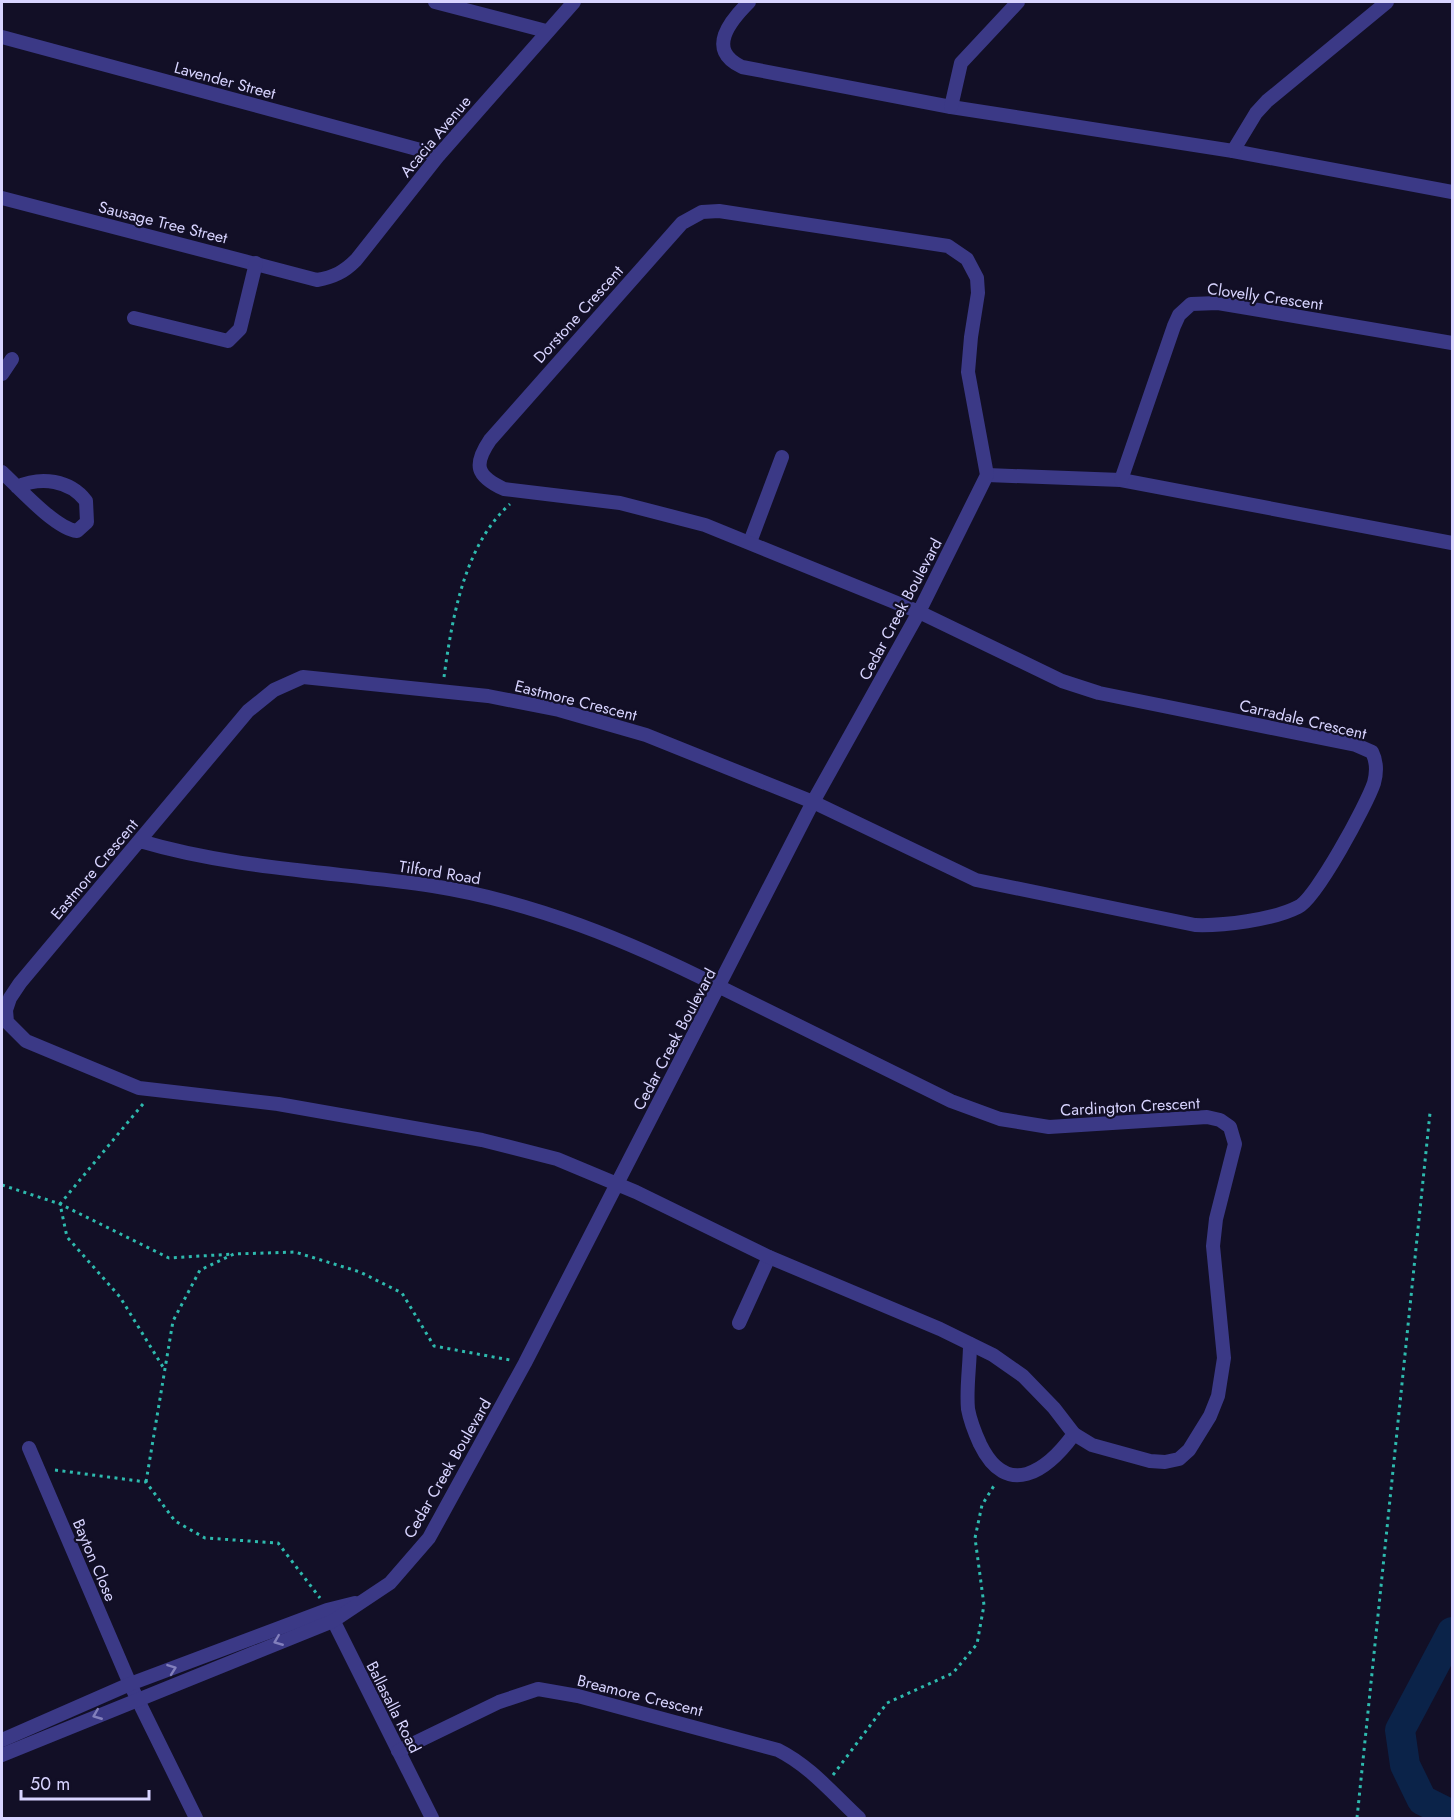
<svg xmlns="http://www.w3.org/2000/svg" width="1454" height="1820" viewBox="0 0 1454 1820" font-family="Jost,sans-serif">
  <rect width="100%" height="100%" fill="#120f26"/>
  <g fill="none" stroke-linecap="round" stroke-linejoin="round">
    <path stroke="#0b2349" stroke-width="30" d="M1452 1632 1400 1730 1405 1765 1422 1800 1452 1815"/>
    <g stroke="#2ebaae" stroke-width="3" stroke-dasharray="3 4.5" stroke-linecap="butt">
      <path d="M444 677C452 619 464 545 510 504"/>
      <path d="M143 1104 60 1204 67 1237 120 1297 163 1367"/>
      <path d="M2 1185 60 1204 169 1258 233 1254"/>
      <path d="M55 1470 146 1482 175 1521 205 1538 278 1543 320 1598"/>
      <path d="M146 1482 173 1321 200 1270 234 1254 295 1252 360 1272 402 1293 434 1346 510 1360"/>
      <path d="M833 1775 887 1703 953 1673 977 1644 984 1605 975 1538 982 1505 995 1484"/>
      <path d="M1357 1818 1430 1113"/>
    </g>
    <g stroke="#3b3986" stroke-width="14">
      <path d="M435 2 546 31"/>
      <path d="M749 2C731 20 705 50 742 67L951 107 1233 151 1452 192"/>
      <path d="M2 37 439 155"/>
      <path d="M951 107 961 63 1018 2"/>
      <path d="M1233 151 1256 113 1267 101 1387 2"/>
      <path d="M2 198 317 280C334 277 344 272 356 260L439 155 574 2"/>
      <path d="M134 318 228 341 240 329 256 263"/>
      <path d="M2 374 12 359"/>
      <path d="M2 472C18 487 56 529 77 531L87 522 86 501C70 480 41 476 17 487"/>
      <path d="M987 475 1121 480 1452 543"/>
      <path d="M1121 480 1174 326 1179 315 1191 304 1218 303 1452 343"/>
      <path d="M750 542 782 457"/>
      <path d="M739 1323 769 1257"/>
      <path d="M970 1344C970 1365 966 1388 968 1409 970 1420 975 1433 980 1444 1007 1500 1047 1471 1074 1434"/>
      <path d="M29 1448 130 1684 196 1818"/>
      <path d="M330 1614 432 1818"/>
      <path d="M2 1740 130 1684 327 1610 355 1603"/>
      <path d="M398 1751 499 1702 538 1689 578 1696 778 1750C810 1766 833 1794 859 1818"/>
      <path d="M2 1755 333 1621 390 1583 429 1538 525 1363 813 802 919 612 987 475 968 372 971 337 978 293 977 278 967 259 948 246 719 211 702 212 682 223 490 440C473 465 476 476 504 489L620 503 705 525 919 612 1062 681 1099 693 1356 745 1372 752C1377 762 1377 772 1374 783 1367 804 1316 899 1298 907 1273 920 1222 926 1195 925L976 880 813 802 646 735 559 710 488 696 303 677 274 690 248 711 20 983 10 998 6 1010 7 1022 26 1041 139 1088 278 1104 482 1140 557 1159 636 1192 769 1257 940 1329 993 1355 1023 1376 1054 1408 1074 1434 1092 1445 1150 1461 1165 1462 1179 1459 1189 1450 1210 1416 1218 1396 1224 1358 1213 1246 1216 1219 1235 1144 1230 1127 1220 1120 1207 1117 1049 1127 1000 1119 951 1101 720 987C629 941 534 902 433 886 336 872 234 869 140 841"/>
    </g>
  </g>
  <defs><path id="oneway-chevron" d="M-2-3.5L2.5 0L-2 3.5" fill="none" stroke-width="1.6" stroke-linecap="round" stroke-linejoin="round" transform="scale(1.5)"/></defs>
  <g stroke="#827fbc">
    <use href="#oneway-chevron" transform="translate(278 1641) rotate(158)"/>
    <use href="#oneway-chevron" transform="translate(172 1669) rotate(-20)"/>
    <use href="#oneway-chevron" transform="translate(97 1715) rotate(158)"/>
  </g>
  <g text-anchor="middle" stroke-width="4.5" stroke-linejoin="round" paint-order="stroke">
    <g font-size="16" fill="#d8d4ff" stroke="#120f26">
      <text transform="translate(225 80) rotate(15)" y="6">Lavender Street</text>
      <text transform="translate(435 136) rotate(-50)" y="6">Acacia Avenue</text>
      <text transform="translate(163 222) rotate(14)" y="6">Sausage Tree Street</text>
      <text transform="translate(1265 296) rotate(8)" y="6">Clovelly Crescent</text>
      <text transform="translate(578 314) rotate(-48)" y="6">Dorstone Crescent</text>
      <text transform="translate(900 609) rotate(-62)" y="6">Cedar Creek Boulevard</text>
      <text transform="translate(576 700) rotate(14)" y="6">Eastmore Crescent</text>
      <text transform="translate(1303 719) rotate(13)" y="6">Carradale Crescent</text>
      <text transform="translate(94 869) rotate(-50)" y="6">Eastmore Crescent</text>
      <text transform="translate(440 872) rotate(9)" y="6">Tilford Road</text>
      <text transform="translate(674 1039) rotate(-62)" y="6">Cedar Creek Boulevard</text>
      <text transform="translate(1130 1106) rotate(-3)" y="6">Cardington Crescent</text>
      <text transform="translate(447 1468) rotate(-60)" y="6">Cedar Creek Boulevard</text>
      <text transform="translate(95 1560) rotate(67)" y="6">Bayton Close</text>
      <text transform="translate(640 1695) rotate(14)" y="6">Breamore Crescent</text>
      <text transform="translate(394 1707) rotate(63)" y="6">Ballasalla Road</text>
    </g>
  </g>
  <rect width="1454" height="1820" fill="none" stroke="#d8d4ff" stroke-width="6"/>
  <path d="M21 1790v9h128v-9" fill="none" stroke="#d8d4ff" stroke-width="3"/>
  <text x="30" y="1790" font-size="18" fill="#d8d4ff" stroke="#120f26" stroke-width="4.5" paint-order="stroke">50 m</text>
</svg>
